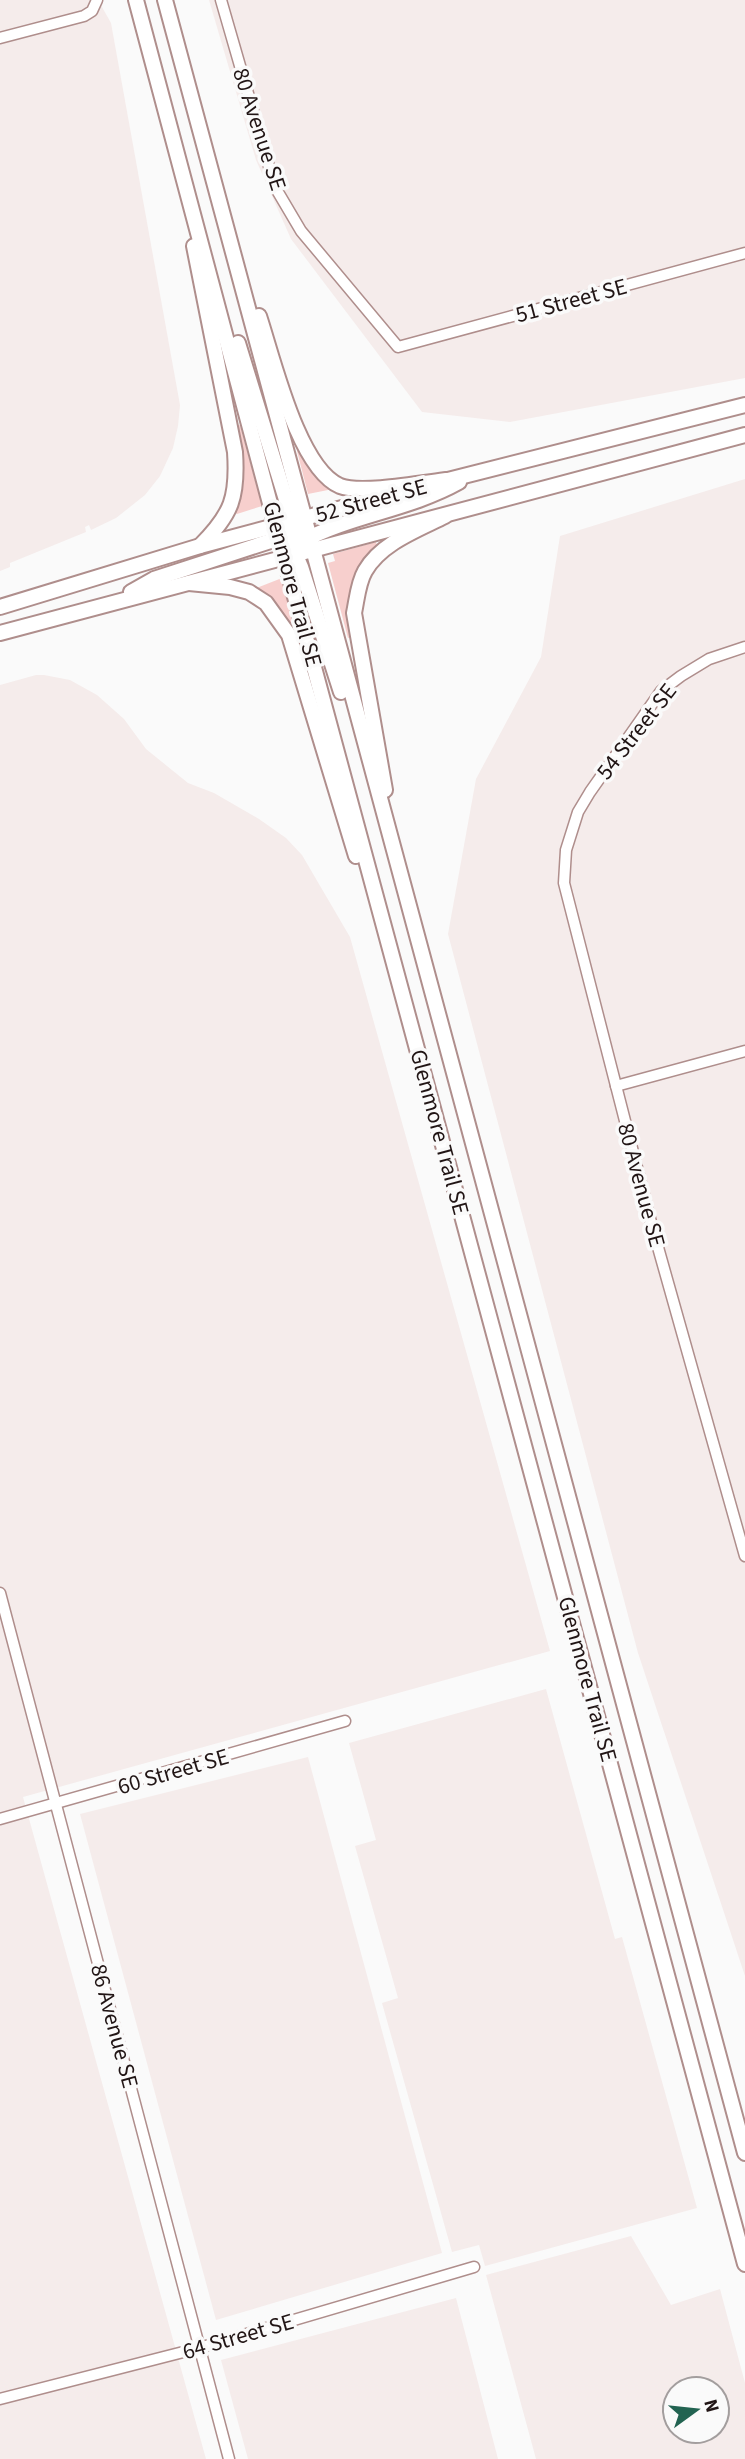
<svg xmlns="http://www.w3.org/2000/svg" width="745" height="2459" viewBox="0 0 745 2459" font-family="'Source Sans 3',sans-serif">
  <rect width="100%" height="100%" fill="#fafafa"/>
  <g fill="#f5eceb" fill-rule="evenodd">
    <path d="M0 0H98L111 23 180 405 178 426 173 448 160 476 145 495 116 518 91 530 89 525 85 527 86 532 10 563V567L0 571Z"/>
    <path d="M209 0H745V378L510 422 422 412 291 239 256 160Z"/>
    <path d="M745 479V1976L638 1653 448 934 476 779 541 657 560 536Z"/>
    <path d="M36 675H44L70 680 97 695 124 719 146 749 188 783 214 793 259 819 286 838 302 855 350 937 550 1651 23 1797 206 2459H0V685Z"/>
    <path d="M546 1689 615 1939 622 1937 697 2208 485 2266 479 2245 452 2252 382 2003 398 1998 355 1846 376 1840 349 1743Z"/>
    <path d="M308 1757 442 2253 216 2320 80 1814Z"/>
    <path d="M631 2236 671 2305 720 2289 745 2383V2459H536L486 2275ZM675 2389H717V2431H675Z"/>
    <path d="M456 2298 498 2459H248L221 2360Z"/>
  </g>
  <g fill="#f7cfcd">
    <path d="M240 425 262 506 237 514 233 511 236 426Z"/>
    <path d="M301 450 333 489 308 494 297 451Z"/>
    <path d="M376 542 377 546 365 560 352 637 348 638 328 563 335 561 333 554Z"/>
    <path d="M282 578 296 630 292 631 254 589Z"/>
  </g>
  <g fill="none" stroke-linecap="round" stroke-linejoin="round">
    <g stroke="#af8e8c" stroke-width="13">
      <g id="street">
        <path d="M221 0 275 187 301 231 398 347 745 253"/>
        <path d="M0 38 84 16 92 11 97 0"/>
        <path d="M745 647 709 659 681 676 661 691 590 792 578 812 566 850 564 883 652 1226 745 1556"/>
        <path d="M616 1086 745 1051"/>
        <path d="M0 1593 229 2459"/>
        <path d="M0 1819 345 1721"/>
        <path d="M0 2399 199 2348 474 2267"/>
      </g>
    </g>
    <g stroke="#af8e8c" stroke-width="18">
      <g id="secondary">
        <path d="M436 483 745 405"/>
        <path d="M301 542C351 515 409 510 459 482"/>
        <path d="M131 592 154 579 289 535"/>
        <path d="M0 607 200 546 413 489"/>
        <path d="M0 633 745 435"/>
      </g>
    </g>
    <g stroke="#af8e8c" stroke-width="18">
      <g id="primary">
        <path d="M136 0 288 571 745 2264"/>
        <path d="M165 0 745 2153"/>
        <path d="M194 246 235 452C238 497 232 514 200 546"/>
        <path d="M259 316C273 358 298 468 340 486 361 494 422 483 447 480"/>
        <path d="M238 343 287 503 301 541 312 549"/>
        <path d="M282 531 292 546 301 567 341 692"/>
        <path d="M189 583 230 587 249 592 266 603 289 635 356 856"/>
        <path d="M385 790 354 613C357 599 358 583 365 571 381 543 417 530 445 516"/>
      </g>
    </g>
    <use href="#street" stroke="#fff" stroke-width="10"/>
    <use href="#secondary" stroke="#fff" stroke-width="14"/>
    <use href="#primary" stroke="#fff" stroke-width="14"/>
  </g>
  <g text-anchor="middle" stroke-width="7" stroke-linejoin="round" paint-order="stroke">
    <g font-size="23" fill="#211515" stroke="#fafafa">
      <text transform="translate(260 129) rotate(72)" y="8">80 Avenue SE</text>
      <text transform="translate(571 300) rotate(-15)" y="8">51 Street SE</text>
      <text transform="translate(371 500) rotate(-15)" y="8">52 Street SE</text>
      <text transform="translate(293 584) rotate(75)" y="8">Glenmore Trail SE</text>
      <text transform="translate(636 731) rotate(-52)" y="8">54 Street SE</text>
      <text transform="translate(440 1132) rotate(75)" y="8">Glenmore Trail SE</text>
      <text transform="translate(642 1185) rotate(75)" y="8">80 Avenue SE</text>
      <text transform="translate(588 1679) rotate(75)" y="8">Glenmore Trail SE</text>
      <text transform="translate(173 1771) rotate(-16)" y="8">60 Street SE</text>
      <text transform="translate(115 2026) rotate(75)" y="8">86 Avenue SE</text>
      <text transform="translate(238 2336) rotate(-16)" y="8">64 Street SE</text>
    </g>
  </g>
  <g transform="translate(696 2410) rotate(75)"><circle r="33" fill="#fafafa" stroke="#a39e9e" stroke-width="2"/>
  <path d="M0-5L12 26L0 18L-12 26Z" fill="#226351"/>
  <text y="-10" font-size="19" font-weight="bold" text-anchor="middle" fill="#211515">N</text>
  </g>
</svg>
